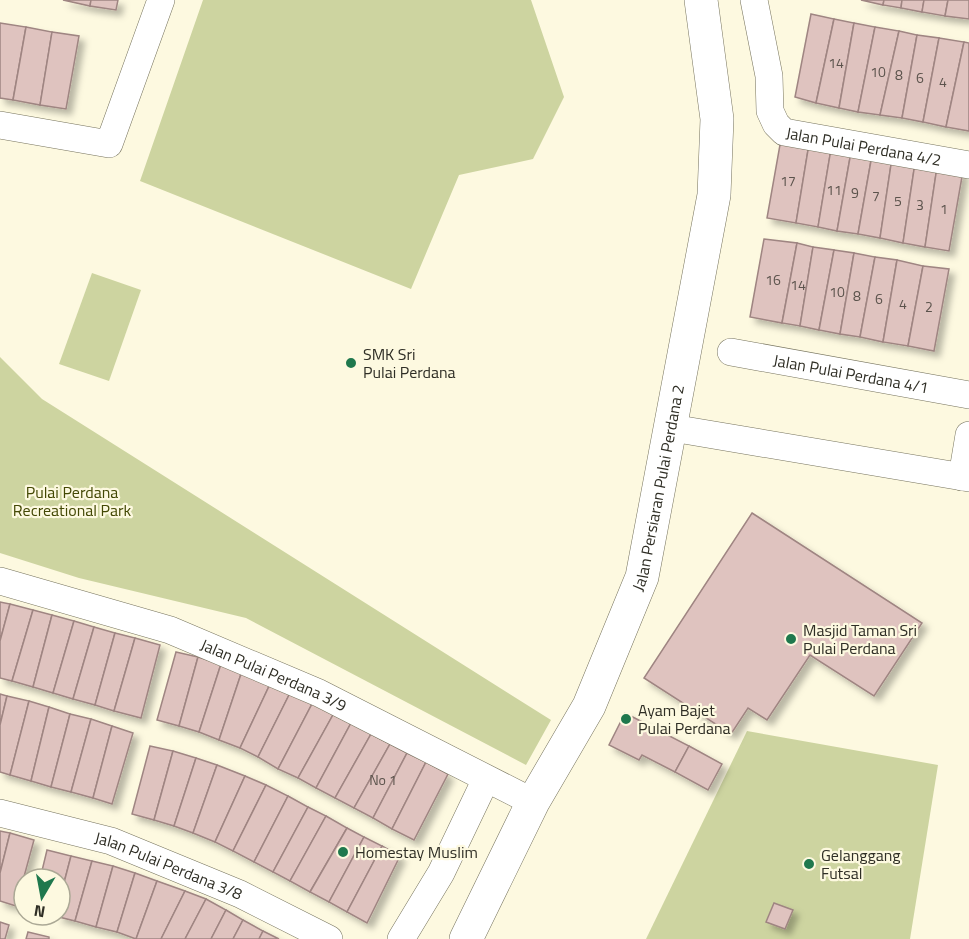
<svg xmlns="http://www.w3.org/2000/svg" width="969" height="939" viewBox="0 0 969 939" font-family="'Titillium Web',sans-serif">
  <defs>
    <filter id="shadow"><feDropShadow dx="5.5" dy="5.5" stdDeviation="3" flood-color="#0004"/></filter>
  </defs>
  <rect width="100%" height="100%" fill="#fdf9e0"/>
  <g fill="#cdd4a0">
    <path d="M203 0H531L564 97 533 159 459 175 411 289 140 181Z"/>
    <path d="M92 273 141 290 109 381 59 364Z"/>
    <path d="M0 357 42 399 551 720 526 765 246 618 79 578 0 553Z"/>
    <path d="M747 731 938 765 910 939H646Z"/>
  </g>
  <g fill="#dfc3bf" stroke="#9f8582" stroke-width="1.5" filter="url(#shadow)">
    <path d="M63 0H91L90 6Z"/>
    <path d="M91 0H118L116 10 90 6Z"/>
    <path d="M861 0H884L883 5Z"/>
    <path d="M884 0H902L901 8 883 5Z"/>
    <path d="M902 0H924L922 12 901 8Z"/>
    <path d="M924 0H948L945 16 922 12Z"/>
    <path d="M948 0H969V19L945 16Z"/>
    <path d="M811 14 834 19 816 103 795 97Z"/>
    <path d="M834 19 854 23 839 108 816 103Z"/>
    <path d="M0 23 26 27 13 100 0 98Z"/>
    <path d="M854 23 875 27 858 112 839 108Z"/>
    <path d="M26 27 52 32 40 105 13 100Z"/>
    <path d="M875 27 899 31 880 115 858 112Z"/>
    <path d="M899 31 917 35 902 118 880 115Z"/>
    <path d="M52 32 79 36 66 109 40 105Z"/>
    <path d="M917 35 939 38 923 122 902 118Z"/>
    <path d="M939 38 964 42 946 127 923 122Z"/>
    <path d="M964 42 969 43V131L946 127Z"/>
    <path d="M781 139 809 144 796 223 767 218Z"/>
    <path d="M809 144 831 149 818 227 796 223Z"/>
    <path d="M831 149 851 152 837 231 818 227Z"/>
    <path d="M851 152 872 155 858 234 837 231Z"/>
    <path d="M872 155 892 158 880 238 858 234Z"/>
    <path d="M892 158 915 163 903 243 880 238Z"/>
    <path d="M915 163 937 167 925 247 903 243Z"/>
    <path d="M937 167 963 171 949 251 925 247Z"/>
    <path d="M764 239 797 243 782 323 750 317Z"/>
    <path d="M797 243 813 247 800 326 782 323Z"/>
    <path d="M813 247 834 250 819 330 800 326Z"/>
    <path d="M834 250 854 253 840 334 819 330Z"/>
    <path d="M854 253 875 257 860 337 840 334Z"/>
    <path d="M875 257 897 260 883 342 860 337Z"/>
    <path d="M897 260 923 266 908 346 883 342Z"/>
    <path d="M923 266 949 269 934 351 908 346Z"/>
    <path d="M752 513 922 623 874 696 810 655 767 720 748 708 731 734 644 678Z"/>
    <path d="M0 602 10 604 0 641Z"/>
    <path d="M10 604 33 610 12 681 0 678V641Z"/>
    <path d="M33 610 52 615 33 687 12 681Z"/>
    <path d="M52 615 74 621 53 693 33 687Z"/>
    <path d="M74 621 94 627 73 699 53 693Z"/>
    <path d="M94 627 115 633 95 705 73 699Z"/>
    <path d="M115 633 135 638 114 711 95 705Z"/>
    <path d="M135 638 160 645 141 718 114 711Z"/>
    <path d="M176 652 198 657 179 726 157 720Z"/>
    <path d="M198 657 221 664 199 732 179 726Z"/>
    <path d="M221 664 242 671 219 740 199 732Z"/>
    <path d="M242 671 271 682 240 748 219 740Z"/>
    <path d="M271 682 291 691 258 757 240 748Z"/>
    <path d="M291 691 313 702 278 769 258 757Z"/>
    <path d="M0 694 7 696 0 725Z"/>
    <path d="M7 696 29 701 10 775 0 772V725Z"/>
    <path d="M29 701 49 707 31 781 10 775Z"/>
    <path d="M313 702 334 713 298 778 278 769Z"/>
    <path d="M49 707 70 714 51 787 31 781Z"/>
    <path d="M334 713 351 723 316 788 298 778Z"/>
    <path d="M625 713 689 746 675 772 642 755 639 760 609 745Z"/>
    <path d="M70 714 91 719 71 792 51 787Z"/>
    <path d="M91 719 112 726 93 798 71 792Z"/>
    <path d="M351 723 371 734 335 798 316 788Z"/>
    <path d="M112 726 133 733 112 804 93 798Z"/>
    <path d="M371 734 390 744 354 808 335 798Z"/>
    <path d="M390 744 407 753 373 818 354 808Z"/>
    <path d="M150 746 173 751 154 820 132 814Z"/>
    <path d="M689 746 722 764 708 790 675 772Z"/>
    <path d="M173 751 196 758 174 826 154 820Z"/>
    <path d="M407 753 426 762 392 829 373 818Z"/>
    <path d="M196 758 217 765 193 833 174 826Z"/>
    <path d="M426 762 448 774 414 840 392 829Z"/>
    <path d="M217 765 245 776 215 842 193 833Z"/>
    <path d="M245 776 266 785 233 851 215 842Z"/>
    <path d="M266 785 288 796 254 862 233 851Z"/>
    <path d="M288 796 308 807 273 872 254 862Z"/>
    <path d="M308 807 326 816 290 881 273 872Z"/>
    <path d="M326 816 347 828 310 892 290 881Z"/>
    <path d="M347 828 364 837 329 902 310 892Z"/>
    <path d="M0 831 10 833 0 873Z"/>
    <path d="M10 833 34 840 16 906 0 901V873Z"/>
    <path d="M364 837 382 846 347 912 329 902Z"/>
    <path d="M382 846 400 856 367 923 347 912Z"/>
    <path d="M47 850 71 856 60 898V879H40Z"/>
    <path d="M71 856 92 861 75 921 55 916 60 915V898Z"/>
    <path d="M92 861 113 866 96 927 75 921Z"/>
    <path d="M113 866 135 873 117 932 96 927Z"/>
    <path d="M135 873 157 881 136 939 117 932Z"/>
    <path d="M157 881 185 891 161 939H136Z"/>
    <path d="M185 891 206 899 185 939H161Z"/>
    <path d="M206 899 226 910 211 939H185Z"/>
    <path d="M774 903 793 910 785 929 766 922Z"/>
    <path d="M226 910 243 920 233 939H211Z"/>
    <path d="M243 920 263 931 259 939H233Z"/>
    <path d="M0 922 9 925 5 939H0Z"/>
    <path d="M263 931 279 939H259Z"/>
    <path d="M28 932 49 937V939H26Z"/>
  </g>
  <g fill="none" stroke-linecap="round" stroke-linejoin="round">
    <g stroke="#76735d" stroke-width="28">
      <g id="minor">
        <path id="s1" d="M754 0 769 76 770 111 776 124 784 132 969 165"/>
        <path d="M0 125 109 144 161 0"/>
        <path id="s2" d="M731 352 969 395"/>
        <path d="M672 428 969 478"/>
        <path d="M962 477 969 435"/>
        <path id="s3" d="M0 581 170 630 319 693 533 802"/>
        <path id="s4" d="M0 813 111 841 240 894 329 939"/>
        <path d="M401 939 441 873 486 779"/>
      </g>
    </g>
    <g stroke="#76735d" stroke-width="34">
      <g id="tertiary">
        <path id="s5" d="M466 939 533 802 589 706 642 577 714 195 717 119 701 0"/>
      </g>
    </g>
    <use href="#minor" stroke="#fff" stroke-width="27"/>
    <use href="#tertiary" stroke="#fff" stroke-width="33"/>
  </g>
  <g fill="#1f784d" stroke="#fdf9e0" stroke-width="2">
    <circle cx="351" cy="363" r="6"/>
    <circle cx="791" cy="639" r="6"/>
    <circle cx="626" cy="719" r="6"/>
    <circle cx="343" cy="852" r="6"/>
    <circle cx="809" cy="864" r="6"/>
  </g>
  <g text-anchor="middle" stroke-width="4.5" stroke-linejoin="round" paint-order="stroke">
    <g font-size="14" fill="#5b534c">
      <text x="836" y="68">14</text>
      <text x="878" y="77">10</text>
      <text x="899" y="80">8</text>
      <text x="920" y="83">6</text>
      <text x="943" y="87">4</text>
      <text x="788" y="186">17</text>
      <text x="834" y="195">11</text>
      <text x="855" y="198">9</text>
      <text x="876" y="201">7</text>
      <text x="898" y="206">5</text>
      <text x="920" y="210">3</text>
      <text x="944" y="214">1</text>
      <text x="773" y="285">16</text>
      <text x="798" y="290">14</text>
      <text x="837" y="297">10</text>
      <text x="857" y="301">8</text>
      <text x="879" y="304">6</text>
      <text x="903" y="309">4</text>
      <text x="929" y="312">2</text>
      <text x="383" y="785">No 1</text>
    </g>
    <g font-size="16" fill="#2f2e25" stroke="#fdf9e0">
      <text dy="6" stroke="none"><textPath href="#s1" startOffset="219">Jalan Pulai Perdana 4/2</textPath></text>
      <text dy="6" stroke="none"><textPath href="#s2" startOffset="122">Jalan Pulai Perdana 4/1</textPath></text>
      <text dy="6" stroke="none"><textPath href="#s5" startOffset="494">Jalan Persiaran Pulai Perdana 2</textPath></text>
      <text dy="6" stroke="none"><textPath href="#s3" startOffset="290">Jalan Pulai Perdana 3/9</textPath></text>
      <text dy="6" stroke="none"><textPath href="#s4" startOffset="177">Jalan Pulai Perdana 3/8</textPath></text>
    </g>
    <g font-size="16" fill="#2f2e25" stroke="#fdf9e0" text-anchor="start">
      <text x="363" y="360">SMK Sri<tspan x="363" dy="18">Pulai Perdana</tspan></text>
      <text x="803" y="636">Masjid Taman Sri<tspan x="803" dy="18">Pulai Perdana</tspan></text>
      <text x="638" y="716">Ayam Bajet<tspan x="638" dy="18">Pulai Perdana</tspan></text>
      <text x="355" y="858">Homestay Muslim</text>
      <text x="821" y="861">Gelanggang<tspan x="821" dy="18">Futsal</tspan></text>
    </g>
    <g font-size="16" fill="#434804" stroke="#fdf9e0">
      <text x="72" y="498">Pulai Perdana<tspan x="72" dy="18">Recreational Park</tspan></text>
    </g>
  </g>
  <g transform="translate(42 897) rotate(190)"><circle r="28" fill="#fdf9e0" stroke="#aba895" stroke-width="1.5"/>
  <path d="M0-4.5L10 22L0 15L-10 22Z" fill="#1f784d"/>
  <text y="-9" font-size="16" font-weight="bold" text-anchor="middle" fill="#2f2e25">N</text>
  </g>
</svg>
